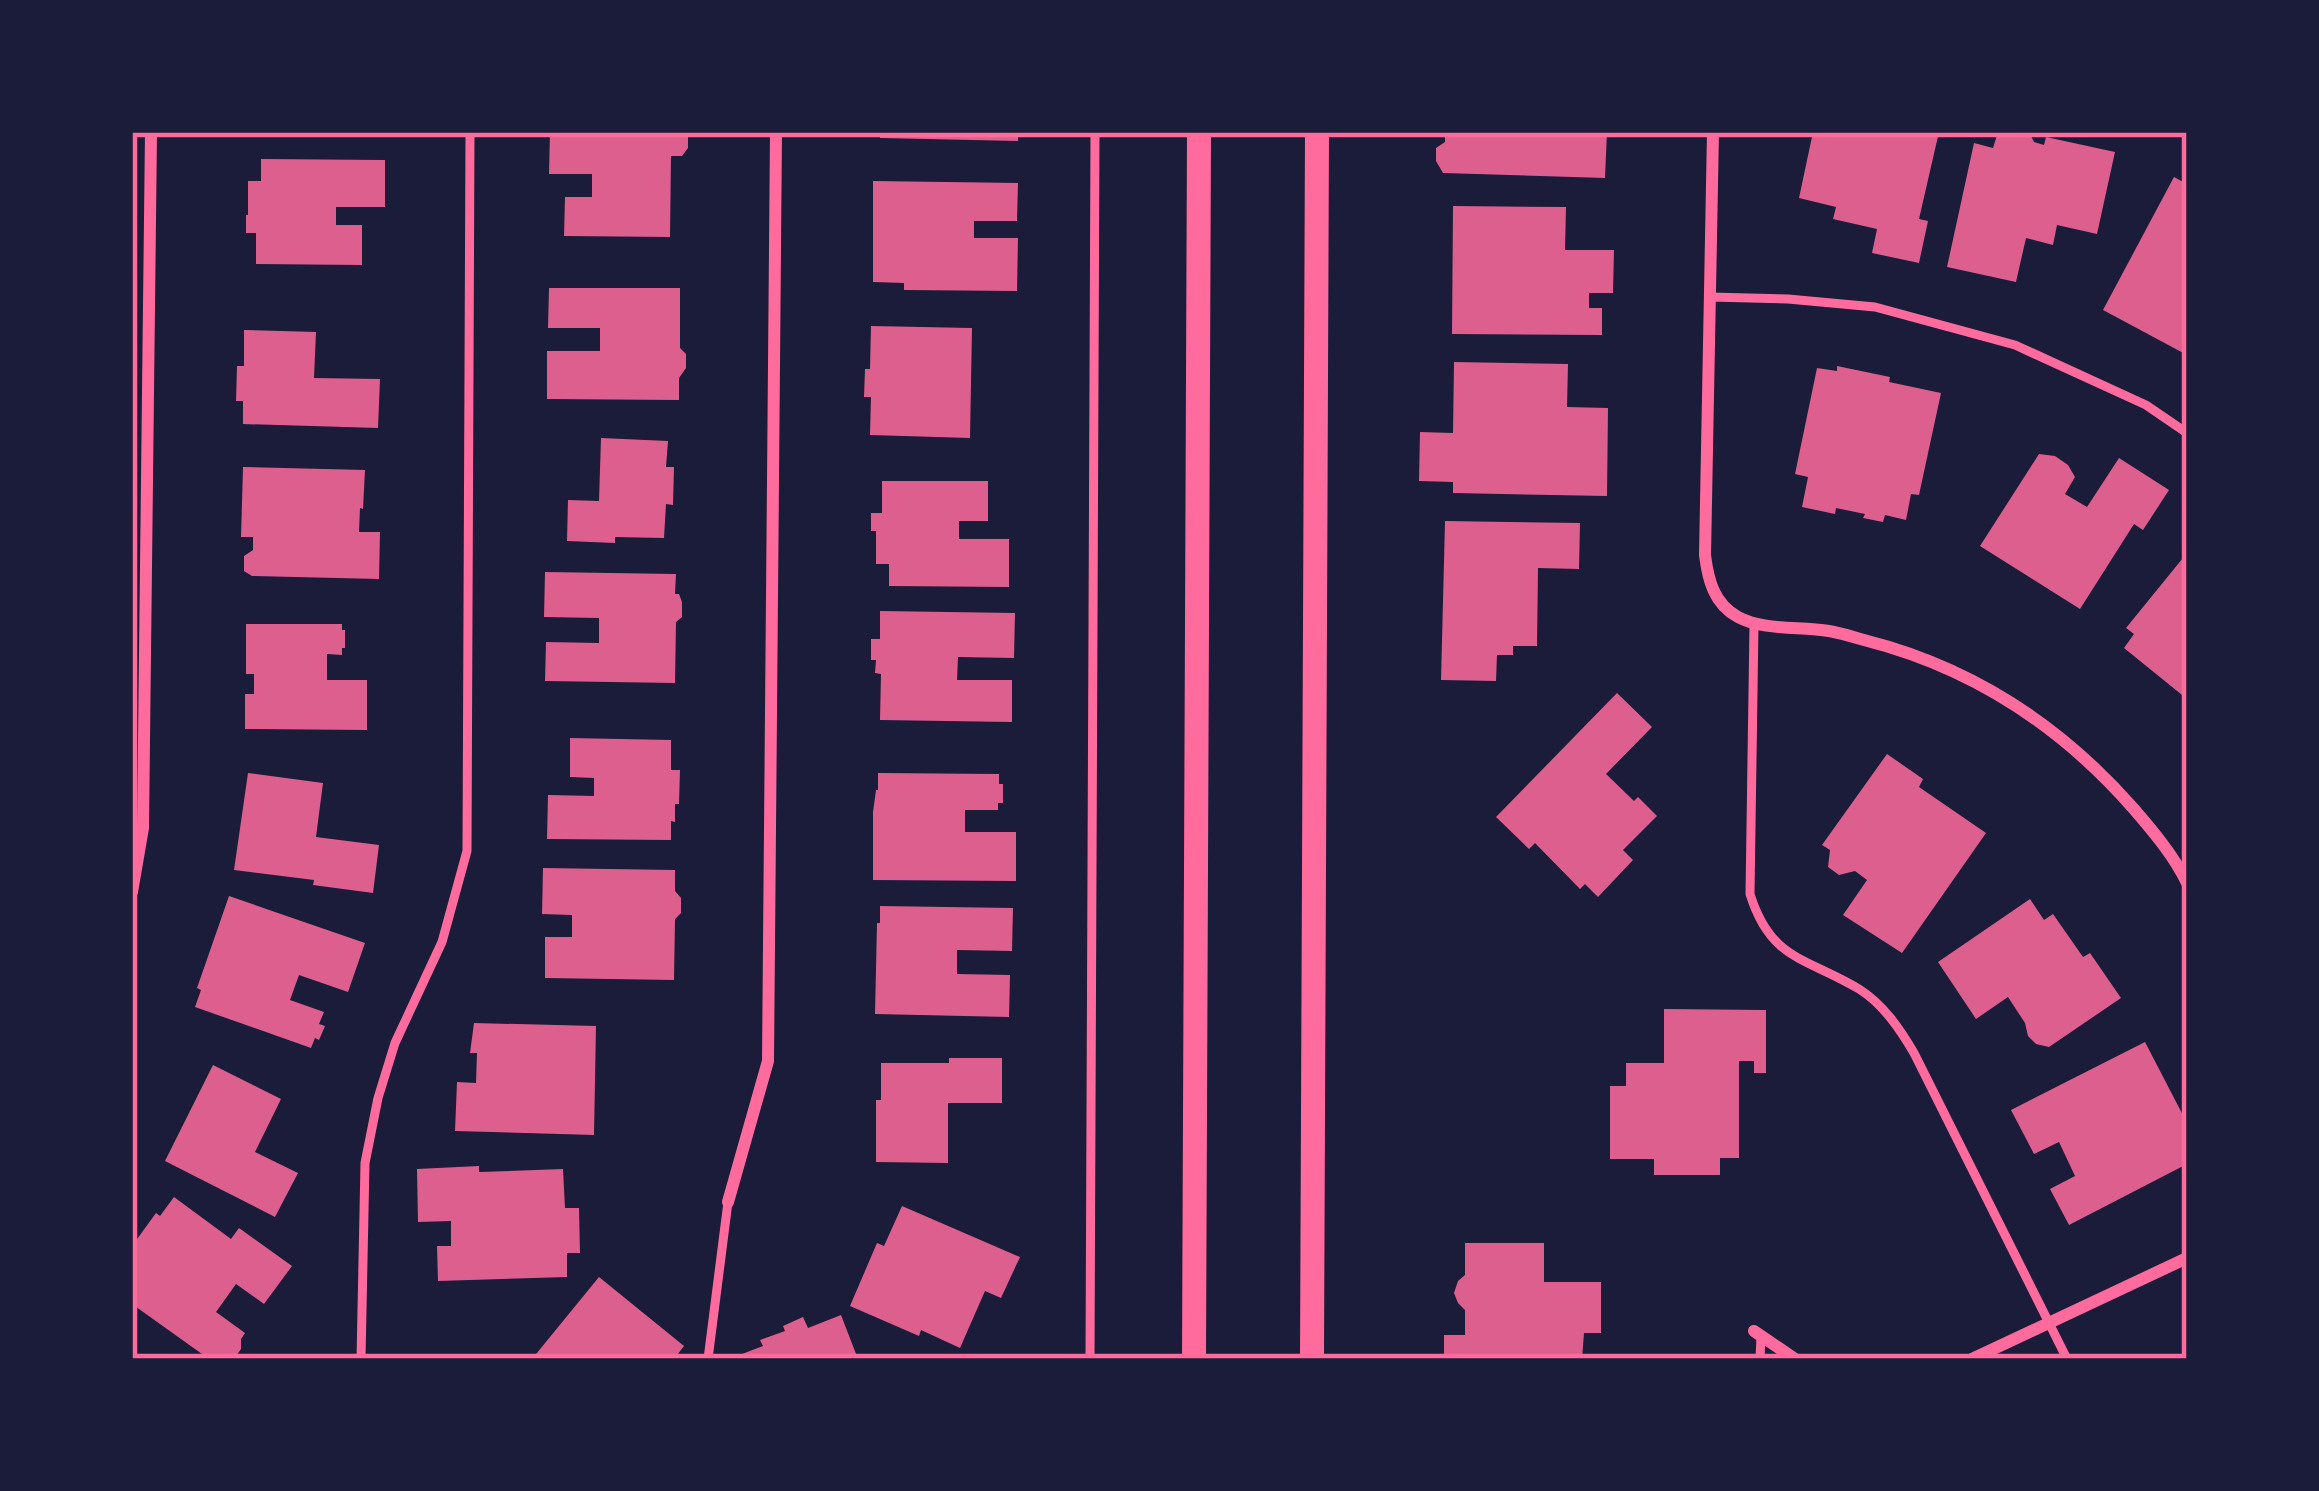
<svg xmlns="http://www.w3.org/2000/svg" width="2319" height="1491" viewBox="0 0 2319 1491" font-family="Signika,sans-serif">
  <rect width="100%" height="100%" fill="#1b1b3a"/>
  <g fill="#dd5f8e">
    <path d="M550 132H685L688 135V148L682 156H671L670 237 564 236 565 197H592V174H549Z"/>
    <path d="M880 132H1018V141L880 138Z"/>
    <path d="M1449 132H1607L1605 178 1443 173 1436 161V148L1445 142V133Z"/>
    <path d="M1813 132H1939L1919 219 1928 221 1919 263 1872 253 1877 229 1833 219 1836 207 1799 198Z"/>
    <path d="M1998 132H2029L2034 142 2044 145 2046 137 2115 152 2097 234 2057 225 2053 245 2026 238 2016 282 1947 267 1974 143 1993 148Z"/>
    <path d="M261 159 385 160V207H336V225H362V265L256 264V233H246V215H248V181H261Z"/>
    <path d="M2174 177 2187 184V355L2103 310Z"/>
    <path d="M873 181 1018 183 1017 221H974V238H1018L1017 291 904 290V283L873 282Z"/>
    <path d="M1453 206 1566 207 1565 250H1614L1613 293H1589V308H1602V335L1452 334Z"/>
    <path d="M549 288H680V348L686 354V368L679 378V400L547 399V351H600V328H548Z"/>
    <path d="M871 326 972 328 970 438 870 435 871 397H864L865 369H870Z"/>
    <path d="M244 330 316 332 314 378 380 379 378 428 243 424V401H236L237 366H244Z"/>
    <path d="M1454 362 1568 364 1567 407 1608 408 1607 496 1453 493V482L1419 481 1420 432 1453 433Z"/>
    <path d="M1837 366 1890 377 1889 382 1941 393 1919 495 1911 494 1906 520 1885 515 1883 522 1863 518 1865 514 1836 508 1835 514 1802 507 1808 477 1795 474 1817 368 1837 371Z"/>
    <path d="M601 438 668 441 666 467H674L673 505 666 504 664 538 615 537V543L567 541 568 500 599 501Z"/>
    <path d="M2039 454 2055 456 2068 465 2075 477 2065 494 2087 507 2119 458 2169 490 2143 530 2134 524 2080 609 1980 546Z"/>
    <path d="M243 467 365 470 363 509 360 508 359 532H380L379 579 252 576 244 571V556L253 550V537H241Z"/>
    <path d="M882 481H988V521H959V539H1009V587L889 586V564H876V531H871V513H882Z"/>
    <path d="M1445 521 1580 523 1579 569 1538 568 1537 646H1513V655H1497L1496 681 1441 680Z"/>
    <path d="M2187 553V699L2124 648 2134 634 2126 628Z"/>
    <path d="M545 572 676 574 675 594H679L682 602V617L676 622 675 683 545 681 546 642 599 643V618L544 617Z"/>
    <path d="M880 611 1015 613 1014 658 958 657 957 680H1012V722L880 720 881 674 875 673 876 660H871V639H880Z"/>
    <path d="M246 624H342V630H345V648H342V655L327 654V680H367V730L245 729V694H254V674H246Z"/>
    <path d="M1617 693 1652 727 1606 774 1634 801 1638 797 1657 816 1623 850 1633 860 1598 897 1585 884 1580 889 1535 843 1529 849 1496 817Z"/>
    <path d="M570 738 671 740V770H680L679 804H675V822L671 821V840L547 839 548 795 594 796V778L570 777Z"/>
    <path d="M1887 754 1923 779 1919 787 1986 833 1902 953 1843 915 1867 880 1855 871 1839 875 1828 867 1830 850 1822 845Z"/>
    <path d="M248 773 323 783 316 837 379 845 373 893 313 885 314 880 234 870Z"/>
    <path d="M878 773 999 774V784H1003V803H998V810H965V832H1016V881L873 880V812L876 790H878Z"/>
    <path d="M543 868 675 870V891L681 898V913L675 919 674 980 545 978V937H572V915L542 914Z"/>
    <path d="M229 896 365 943 348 992 299 975 290 1000 324 1012 319 1024 325 1026 319 1040 315 1038 311 1048 195 1007 201 990 197 988Z"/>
    <path d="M2030 899 2044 920 2053 914 2083 957 2090 953 2121 998 2049 1047 2036 1044 2028 1036 2025 1023 2008 997 1976 1019 1938 962Z"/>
    <path d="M880 906 1013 908 1012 951 957 950V974L1010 975 1009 1017 875 1014 877 923H880Z"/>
    <path d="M1664 1009 1766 1010V1073H1754V1061H1739V1158H1720V1175H1654V1159H1610V1086H1626V1063H1664Z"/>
    <path d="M474 1023 596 1026 594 1135 455 1131 457 1082 476 1083 477 1053H470Z"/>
    <path d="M2145 1042 2187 1123V1164L2069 1225 2050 1189 2075 1176 2059 1142 2034 1154 2011 1110Z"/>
    <path d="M949 1058H1002V1103H948V1163L876 1162V1100H881V1063H949Z"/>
    <path d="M213 1065 281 1099 255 1152 298 1173 275 1217 165 1161Z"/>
    <path d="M479 1166V1172L563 1169 565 1208H579L580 1253H567V1277L438 1281 437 1246H451V1221L418 1222 417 1169Z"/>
    <path d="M174 1197 231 1239 239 1228 292 1266 264 1304 236 1284 216 1312 245 1333 241 1339V1349L234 1359H209L132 1304V1246L156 1213 160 1216Z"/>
    <path d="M902 1206 1020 1257 1001 1298 985 1291 960 1348 921 1330 919 1336 850 1306 877 1243 884 1246Z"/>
    <path d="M1465 1243H1544V1282H1601V1333H1584L1582 1359H1444V1335H1465V1310L1458 1303 1454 1293 1458 1281 1465 1275Z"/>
    <path d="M599 1277 684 1346 674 1359H532Z"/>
    <path d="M841 1315 858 1359H744L742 1354 763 1346 760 1340 785 1331 783 1326 803 1317 808 1328Z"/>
  </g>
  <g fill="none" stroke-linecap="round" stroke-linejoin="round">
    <g stroke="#ff6b9d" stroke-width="9">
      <path d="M1710 297 1788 299 1875 307 2015 345 2146 405 2187 433"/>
      <path d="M1754 624 1750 894C1771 961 1806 957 1859 989 1883 1004 1900 1029 1914 1053L2067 1359"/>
      <path d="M361 1359 365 1163 378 1098 395 1043 442 942 467 851 470 132"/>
      <path d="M708 1359 728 1202"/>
      <path d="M1090 1359 1095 132"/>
      <path d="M1760 1359 1761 1336"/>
    </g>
    <g stroke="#ff6b9d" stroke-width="12">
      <path d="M1713 132 1705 555C1708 580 1714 604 1738 617 1764 631 1800 626 1829 631 1841 633 1853 637 1864 640 1971 667 2061 726 2133 808 2153 831 2174 856 2187 883"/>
      <path d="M132 892 143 828 151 132"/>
      <path d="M728 1202 768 1061 776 132"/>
      <path d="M1754 1331 1795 1359"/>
      <path d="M1972 1359 2187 1258"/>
    </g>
    <g stroke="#ff6b9d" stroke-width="24">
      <path d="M1194 1359 1199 132"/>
      <path d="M1312 1359 1317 132"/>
    </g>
  </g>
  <rect width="2319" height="1491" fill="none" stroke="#1b1b3a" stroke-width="270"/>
  <rect x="135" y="135" width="2049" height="1221" fill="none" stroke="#ff6b9d" stroke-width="4.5"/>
</svg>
